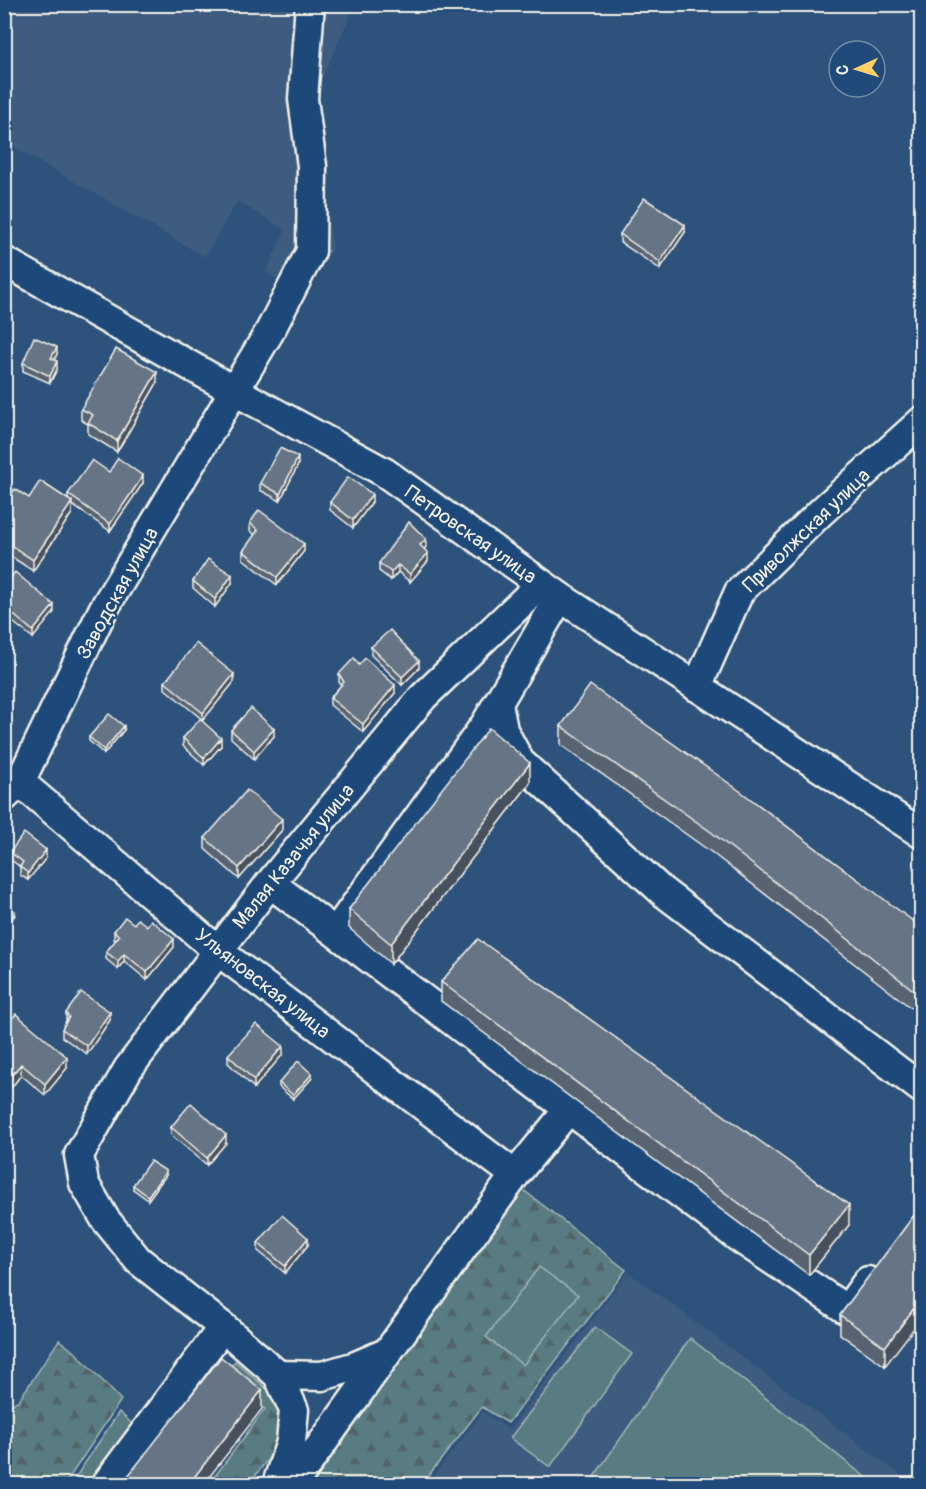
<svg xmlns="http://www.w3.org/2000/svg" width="926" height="1489" viewBox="0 0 926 1489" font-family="Pangolin,sans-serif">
  <defs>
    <pattern id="forest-firs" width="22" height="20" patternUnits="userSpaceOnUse" patternTransform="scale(1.5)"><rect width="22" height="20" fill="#587c82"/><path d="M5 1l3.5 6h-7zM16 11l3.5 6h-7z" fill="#516567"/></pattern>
  </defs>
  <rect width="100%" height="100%" fill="#2d527c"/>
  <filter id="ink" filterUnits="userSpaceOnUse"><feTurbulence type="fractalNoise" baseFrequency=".0167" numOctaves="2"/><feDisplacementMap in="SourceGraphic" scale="12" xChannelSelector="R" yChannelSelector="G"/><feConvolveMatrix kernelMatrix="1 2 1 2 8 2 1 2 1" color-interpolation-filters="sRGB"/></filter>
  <g filter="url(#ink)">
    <g fill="#3e5c7f">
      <path d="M5 5H355L310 105 333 248 307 294 266 273 285 230 237 201 205 257 5 142Z"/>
      <path d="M628 1272 913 1484H427L483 1412 509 1430Z"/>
    </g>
    <g fill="url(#forest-firs)" stroke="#a6b6b5" stroke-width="1.5">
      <path d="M517 1185 626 1270 508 1423 482 1407 422 1484H303Z"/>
      <path d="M59 1340 75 1352 121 1400 65 1484H5V1408L19 1400Z"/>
      <path d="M235 1361 276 1397 283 1425 272 1454 249 1484H209L265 1409 224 1375Z"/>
    </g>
    <g fill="#587c82" stroke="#a6b6b5" stroke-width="1.5">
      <path d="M539 1267 578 1295 523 1365 486 1337Z"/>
      <path d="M595 1327 632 1354 550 1467 510 1438Z"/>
      <path d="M690 1338 874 1484H589Z"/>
      <path d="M119 1412 137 1428 94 1484H71Z"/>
    </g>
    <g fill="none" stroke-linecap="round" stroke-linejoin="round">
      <g stroke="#f4f1e8" stroke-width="33">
        <g id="minor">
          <path d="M4 261 235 391 384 472 560 597 922 834"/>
          <path d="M697 687 739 592 822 511 922 421"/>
          <path d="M498 704 503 730 520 762 663 892 922 1089"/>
          <path d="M20 782 218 951 515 1175"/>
          <path d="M4 797 20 782 103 610 270 331 311 251 312 166 303 99 310 4"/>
          <path d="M270 883 738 1237 847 1310 868 1281"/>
          <path d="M336 932 485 725 560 597"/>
          <path d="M278 1375 322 1376 356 1366 386 1353"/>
          <path d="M106 1484 223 1327"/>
          <path d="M277 1484 291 1442 294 1410 278 1375 223 1327 138 1260 105 1219 84 1183 79 1155 128 1069 270 883 423 697 541 584"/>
          <path d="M293 1484 515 1175 569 1109"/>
        </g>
      </g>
      <use href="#minor" stroke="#1f4a7a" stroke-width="28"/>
    </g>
    <g fill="#586472" stroke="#f4f1e8" stroke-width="1.5">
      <path d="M685 232 660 269 620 242V234Z"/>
      <path d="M57 354 54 360 57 369 50 383 23 371V363Z"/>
      <path d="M157 383 117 452 88 434V424L81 420V409Z"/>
      <path d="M298 465 280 501 260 490V483Z"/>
      <path d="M109 472 143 483 110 531 72 505V513L33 571 4 552V504L29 498 68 499V494Z"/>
      <path d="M330 502H372L353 528 330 510Z"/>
      <path d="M250 523 304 551 277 585 243 559V551L255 535 250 531Z"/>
      <path d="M426 547 424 549 428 561 410 582 398 572 391 580 379 571V563Z"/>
      <path d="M193 581 232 583 215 607 193 588Z"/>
      <path d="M4 586 54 612 33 638 4 615Z"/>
      <path d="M371 647 419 668 402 685 371 655Z"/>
      <path d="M359 665 395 693 363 732 330 705V698L341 685 339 682V674Z"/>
      <path d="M165 682H234L203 720 165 689Z"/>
      <path d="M561 726 921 927V1030L915 1025V1011L711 852 561 745Z"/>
      <path d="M124 730 104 754 89 741V737Z"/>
      <path d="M231 730 274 736 254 759 231 738Z"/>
      <path d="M183 738 221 746 204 765 183 746Z"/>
      <path d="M530 783 391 964 349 928V909Z"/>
      <path d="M282 830 239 879 205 849V838Z"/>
      <path d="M10 852 46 858 28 880 20 875V867L10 859Z"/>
      <path d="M134 924 174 947 147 980 124 961 118 969 106 959V952L116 940 114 939V931Z"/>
      <path d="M441 982 849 1225 809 1275 441 1001Z"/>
      <path d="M66 1013 110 1020 87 1054 62 1037V1029L66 1021Z"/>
      <path d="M4 1027 67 1068 45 1095 21 1075 11 1088 4 1082Z"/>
      <path d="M283 1054 254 1088 228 1063V1055Z"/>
      <path d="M312 1078 293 1099 279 1087V1083Z"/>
      <path d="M171 1127 226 1143 207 1165 171 1135Z"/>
      <path d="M166 1175 148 1200 133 1189V1185Z"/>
      <path d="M921 1206 885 1366 840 1334V1315Z"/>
      <path d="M258 1243 308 1245 285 1273 258 1251Z"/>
    </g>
    <g fill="#47515d" stroke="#f4f1e8" stroke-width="1.5">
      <path d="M685 225V232L660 269V262Z"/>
      <path d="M57 347V354L51 366V358Z"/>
      <path d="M57 361V369L50 383V376Z"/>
      <path d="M157 372V383L117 452V441Z"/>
      <path d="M298 457V465L280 501V494Z"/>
      <path d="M143 476V483L110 531V524Z"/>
      <path d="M372 494V502L353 528V520Z"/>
      <path d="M72 502V513L33 571V560Z"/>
      <path d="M426 539V547L420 553V545Z"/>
      <path d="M304 544V551L277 585V577Z"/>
      <path d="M428 553V561L410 582V574Z"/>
      <path d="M398 565V572L391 580V572Z"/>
      <path d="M232 575V583L215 607V599Z"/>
      <path d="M54 605V612L33 638V631Z"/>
      <path d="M419 661V668L402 685V677Z"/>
      <path d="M234 674V682L203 720V713Z"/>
      <path d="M395 685V693L363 732V724Z"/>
      <path d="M124 726V730L104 754V750Z"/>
      <path d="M274 729V736L254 759V751Z"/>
      <path d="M221 738V746L204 765V758Z"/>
      <path d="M530 763V783L391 964V944Z"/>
      <path d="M282 819V830L239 879V868Z"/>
      <path d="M46 850V858L28 880V873Z"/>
      <path d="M15 912V915L6 928V924Z"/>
      <path d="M174 939V947L147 980V972Z"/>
      <path d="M124 954V961L118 969V961Z"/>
      <path d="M110 1012V1020L87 1054V1046Z"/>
      <path d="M283 1046V1054L254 1088V1080Z"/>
      <path d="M67 1057V1068L45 1095V1084Z"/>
      <path d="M21 1064V1075L11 1088V1076Z"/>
      <path d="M312 1074V1078L293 1099V1095Z"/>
      <path d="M226 1135V1143L207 1165V1158Z"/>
      <path d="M166 1171V1175L148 1200V1196Z"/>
      <path d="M849 1205V1225L809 1275V1255Z"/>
      <path d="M308 1238V1245L285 1273V1266Z"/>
      <path d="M921 1299V1319L885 1366V1347Z"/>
      <path d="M262 1390V1409L203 1485H188Z"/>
    </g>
    <g fill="#667485" stroke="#f4f1e8" stroke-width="1.5">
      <path d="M644 198 685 225 660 262 620 234Z"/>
      <path d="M34 337 57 347 51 358 57 361 50 376 23 363Z"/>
      <path d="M116 349 157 372 117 441 88 423 93 415 81 409Z"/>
      <path d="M280 448 298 457 280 494 260 483Z"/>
      <path d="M118 458 143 476 110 524 68 494 92 460 109 472Z"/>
      <path d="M348 477 372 494 353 520 330 502Z"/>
      <path d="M40 481 72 502 33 560 4 541V504L15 489 29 498Z"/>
      <path d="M259 510 304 544 277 577 243 551 258 530 250 523Z"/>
      <path d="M409 522 426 539 420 545 428 553 410 574 398 565 391 572 379 563Z"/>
      <path d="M208 559 232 575 215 599 193 581Z"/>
      <path d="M15 572 54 605 33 631 4 607V586Z"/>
      <path d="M390 630 419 661 402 677 371 647Z"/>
      <path d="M196 643 234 674 203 713 165 682Z"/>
      <path d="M354 658 359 665 365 658 395 685 363 724 330 698 344 682 339 674Z"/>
      <path d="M590 685 740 791 921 927V996L711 832 561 726Z"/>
      <path d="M251 708 274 729 254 751 231 730Z"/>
      <path d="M109 714 124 726 104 750 89 737Z"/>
      <path d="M200 719 221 738 204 758 183 738Z"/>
      <path d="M489 728 530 763 391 944 349 909Z"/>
      <path d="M247 790 282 819 239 868 205 838Z"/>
      <path d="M24 833 46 850 28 873 20 867 23 862 10 852Z"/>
      <path d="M4 903 15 912 6 924 4 923Z"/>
      <path d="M125 917 134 924 138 919 147 926 151 920 174 939 147 972 124 954 118 961 106 952 119 936 114 931Z"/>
      <path d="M478 939 849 1205 809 1255 441 982Z"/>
      <path d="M81 992 110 1012 87 1046 62 1029 69 1017 66 1013Z"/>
      <path d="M921 997V1010L915 1006Z"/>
      <path d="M16 1014 67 1057 45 1084 21 1064 11 1076 4 1071V1027Z"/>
      <path d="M256 1024 283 1046 254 1080 228 1055Z"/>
      <path d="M298 1061 312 1074 293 1095 279 1083Z"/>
      <path d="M191 1103 226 1135 207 1158 171 1127Z"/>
      <path d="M150 1161 166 1171 148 1196 133 1185Z"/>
      <path d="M921 1206V1299L885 1347 840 1315Z"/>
      <path d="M282 1215 308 1238 285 1266 258 1243Z"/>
      <path d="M221 1357 262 1390 188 1485H121Z"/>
    </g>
  </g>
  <g text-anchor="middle" stroke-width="4.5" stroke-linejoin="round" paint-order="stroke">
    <g font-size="20" fill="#f4f1e8" stroke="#1f4a7a">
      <text transform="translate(806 530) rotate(-44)" y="7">Приволжская улица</text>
      <text transform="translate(471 534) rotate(35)" y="7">Петровская улица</text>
      <text transform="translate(117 593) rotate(-61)" y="7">Заводская улица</text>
      <text transform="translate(293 856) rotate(-51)" y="7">Малая Казачья улица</text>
      <text transform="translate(263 983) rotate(38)" y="7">Ульяновская улица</text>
    </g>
  </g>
  <rect width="926" height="1489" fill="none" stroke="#1f4a7a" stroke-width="24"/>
  <rect x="12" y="12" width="902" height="1465" fill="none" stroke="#f4f1e8" stroke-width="2" filter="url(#ink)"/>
  <g transform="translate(857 69) rotate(266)"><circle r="28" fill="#1f4a7a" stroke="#748da6" stroke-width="1.5"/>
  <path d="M0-4.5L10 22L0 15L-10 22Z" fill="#ffd166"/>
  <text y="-9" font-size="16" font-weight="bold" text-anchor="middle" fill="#f4f1e8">С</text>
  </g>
</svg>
